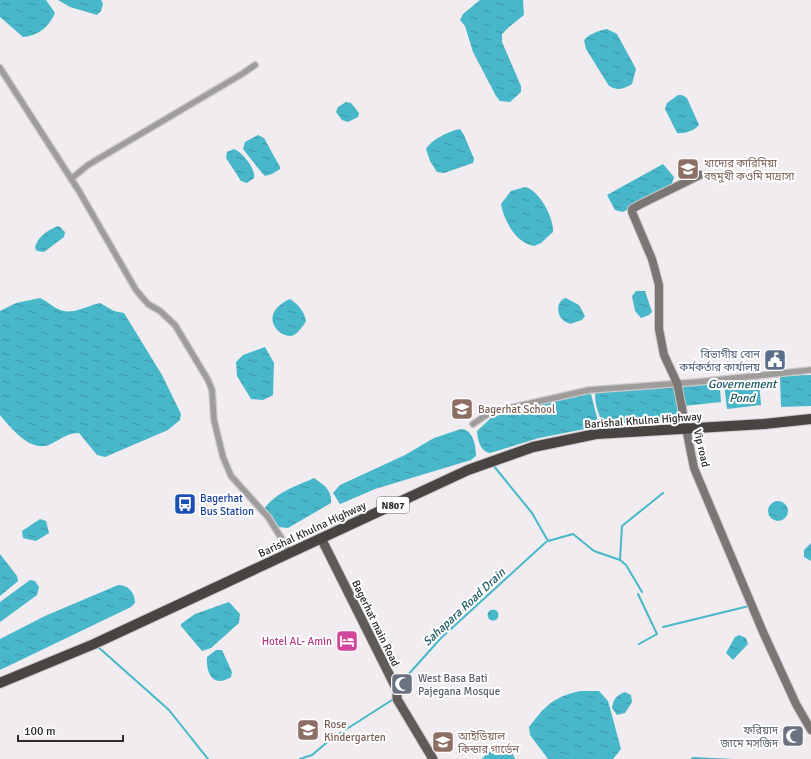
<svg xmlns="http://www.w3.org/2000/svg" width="811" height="759" viewBox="0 0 811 759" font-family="Signika,'Noto Sans Bengali',sans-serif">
  <defs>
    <pattern id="water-ripples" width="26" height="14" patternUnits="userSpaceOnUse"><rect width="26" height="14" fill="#48b7c9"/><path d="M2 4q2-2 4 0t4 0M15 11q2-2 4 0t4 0" fill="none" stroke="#3c95a4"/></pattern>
  </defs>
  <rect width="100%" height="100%" fill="#f0ecf0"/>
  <g fill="url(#water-ripples)">
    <path d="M0 0H46L55 13C49 27 38 36 23 37L0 17Z"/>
    <path d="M58 0H101L103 4 101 11 97 15 70 7Z"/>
    <path d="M480 0H523L524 15 509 27 502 34V42L521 86V92L510 102 500 101 496 96 473 52 465 26 460 20 463 14Z"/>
    <path d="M607 29 617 34 636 69 632 84C624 89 618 91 609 86L586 49 584 40C591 33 598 31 607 29Z"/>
    <path d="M678 95H682L687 98 699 125C694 131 684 134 677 133L665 109 667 103Z"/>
    <path d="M346 102 351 103 359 113 358 117 348 122 342 120 336 112 338 107Z"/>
    <path d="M460 129 464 135 474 159 473 163 444 173 437 172 430 161 426 149C431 140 449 131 460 129Z"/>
    <path d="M258 135 264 138 280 167V169L272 174 265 176 262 173 243 149 245 142Z"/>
    <path d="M234 149C242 152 256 169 254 178L247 183 241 181 226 158 227 152Z"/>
    <path d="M663 164 674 177 671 186 623 212 615 210 607 195Z"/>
    <path d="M525 187C539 190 554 218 553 232L541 243 534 246C516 243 504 221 501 204L511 191Z"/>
    <path d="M59 226 65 232 64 237 44 252 37 251 35 248C36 238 50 228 59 226Z"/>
    <path d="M636 291H645L652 312 649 315 641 318 635 311 632 296Z"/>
    <path d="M40 298C47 301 50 305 56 308 71 317 85 306 100 303L114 311 124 313 162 375 181 414 180 420 168 430 105 457 97 455 79 433C67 433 61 439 51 444 31 454 11 428 0 415V311L16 303Z"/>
    <path d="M566 298 579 305 585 316 582 320 570 324C567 322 564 322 562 319 556 312 557 300 566 298Z"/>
    <path d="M290 299C298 304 304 311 306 321 303 326 299 332 294 335 281 341 255 315 290 299Z"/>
    <path d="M265 347 274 363 273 395 263 400 251 399 237 376 236 362 243 355Z"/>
    <path d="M758 373 761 405 727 409 723 376Z"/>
    <path d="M811 375V406L781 407 780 376Z"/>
    <path d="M713 383 714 390H720L721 402 684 406 682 386Z"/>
    <path d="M671 385 675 389 679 411 674 419 615 426 605 425C599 418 593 400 596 391Z"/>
    <path d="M587 392 591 394 598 422 595 427 539 438 490 453C480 451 478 441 477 431L492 417Z"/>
    <path d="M461 429C473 429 476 446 476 456L471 460 375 489 345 502 340 504 333 493 340 485 405 455 434 438Z"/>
    <path d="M314 478C324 485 332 490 331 503L288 528 278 527 266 512 265 508C276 492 297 486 314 478Z"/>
    <circle cx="778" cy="511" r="10"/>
    <path d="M40 519 46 521 49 533 36 541 23 538 22 531Z"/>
    <path d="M811 543V561L804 557V550Z"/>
    <path d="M0 554 17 576 18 581 0 596Z"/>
    <path d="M30 580 35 581 39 587 37 595 0 622V602Z"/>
    <path d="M118 585C128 585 135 592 135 603L131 607 0 670V639L45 616Z"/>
    <path d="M229 602 240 614 239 623 211 648 202 651 181 626V624L195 614Z"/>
    <circle cx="493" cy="615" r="5.5"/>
    <path d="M739 635 746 638 748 644 733 660 726 653 735 637Z"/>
    <path d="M216 650H222L232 672 231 677C213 688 206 674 207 657Z"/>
    <path d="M580 691H599L608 701 621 749 613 759H548L530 735 529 727C545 706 553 697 580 691Z"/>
    <path d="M625 692 631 695 632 702 625 713 617 715 612 708C613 699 617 695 625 692Z"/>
    <path d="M504 744 510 748 515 759H482L487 753Z"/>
    <path d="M692 757 735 759H691Z"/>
  </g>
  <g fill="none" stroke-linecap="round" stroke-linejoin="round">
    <g stroke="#48b7c9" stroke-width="2">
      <path d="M493 465 532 513 548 541 573 534 594 551 620 560 622 526 663 493"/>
      <path d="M620 560 626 565 642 592"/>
      <path d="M638 594 657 634 639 644"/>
      <path d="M663 627 749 606"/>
      <path d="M97 646 169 710 208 759"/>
      <path d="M398 686 441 638 546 542"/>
      <path d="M300 759 312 755 331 739 392 700"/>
    </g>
    <g stroke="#cdc9cd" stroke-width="8">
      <g id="street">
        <path d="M0 68 79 191 136 290 148 304 160 311 175 325 208 380 212 390 214 420 223 457 231 476 268 517 290 552"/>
        <path d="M71 179 88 165 242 74 255 65"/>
        <path d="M473 424 488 414 514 407 589 390 697 382 811 370"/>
      </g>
    </g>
    <g stroke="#cdc9cd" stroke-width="10">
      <path id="secondary" d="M700 175 641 204 632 209V212L652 259 659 285V329L664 355 677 383 694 468 763 632 796 704 811 730"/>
    </g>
    <g stroke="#cdc9cd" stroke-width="11">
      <path id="primary" d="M321 538 397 690V699L433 759"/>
    </g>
    <g stroke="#cdc9cd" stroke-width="12">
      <path id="highway" d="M0 683 94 644 468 470 533 447 596 434 764 424 811 419"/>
    </g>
    <use href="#street" stroke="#9e9d9b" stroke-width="5.5"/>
    <use href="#secondary" stroke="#797674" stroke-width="8"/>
    <use href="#primary" stroke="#5e5b58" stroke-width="9"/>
    <use href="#highway" stroke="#484441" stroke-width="10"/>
  </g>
  <defs>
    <g id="school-square" transform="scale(1.15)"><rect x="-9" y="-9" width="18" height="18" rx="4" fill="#8d6e63" stroke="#fff"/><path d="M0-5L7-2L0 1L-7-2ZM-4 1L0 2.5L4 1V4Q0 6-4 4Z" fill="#fff"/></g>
    <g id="civic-square" transform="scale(1.15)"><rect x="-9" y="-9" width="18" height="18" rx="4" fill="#5c6f8a" stroke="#fff"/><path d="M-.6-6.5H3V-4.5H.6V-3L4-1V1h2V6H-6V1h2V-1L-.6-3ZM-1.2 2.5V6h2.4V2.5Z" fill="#fff"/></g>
    <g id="bus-square" transform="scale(1.15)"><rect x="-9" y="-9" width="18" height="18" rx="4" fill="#1a4fb4" stroke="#fff"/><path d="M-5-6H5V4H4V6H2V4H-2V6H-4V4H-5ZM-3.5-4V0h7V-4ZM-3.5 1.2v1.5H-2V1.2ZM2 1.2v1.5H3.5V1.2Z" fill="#fff"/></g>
    <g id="hotel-square" transform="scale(1.15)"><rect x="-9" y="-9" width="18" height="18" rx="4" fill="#d1479c" stroke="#fff"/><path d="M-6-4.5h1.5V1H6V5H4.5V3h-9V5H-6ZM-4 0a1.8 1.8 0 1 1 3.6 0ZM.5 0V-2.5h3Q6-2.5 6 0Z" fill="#fff"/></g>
    <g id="mosque-square" transform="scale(1.15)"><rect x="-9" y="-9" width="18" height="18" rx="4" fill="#6b7280" stroke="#fff"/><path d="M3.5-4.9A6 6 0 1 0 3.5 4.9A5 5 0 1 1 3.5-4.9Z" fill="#fff"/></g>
  </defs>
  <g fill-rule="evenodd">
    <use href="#school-square" x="688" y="169"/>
    <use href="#civic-square" x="775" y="360"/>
    <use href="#school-square" x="462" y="409"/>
    <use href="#bus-square" x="185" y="504"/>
    <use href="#hotel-square" x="347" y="641"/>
    <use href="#mosque-square" x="402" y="684"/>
    <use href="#school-square" x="308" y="730"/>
    <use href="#mosque-square" x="793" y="736"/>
    <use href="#school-square" x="443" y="742"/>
  </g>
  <g text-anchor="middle" stroke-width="4" stroke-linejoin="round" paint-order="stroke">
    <rect fill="#fff" stroke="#6c6b6c" stroke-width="1" x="377" y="497" width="32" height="16" rx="3"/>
    <g font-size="10" font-weight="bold" fill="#2d2c2d">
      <text x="393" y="509">N807</text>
    </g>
    <g font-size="11" fill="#785e54" stroke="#fff" text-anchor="start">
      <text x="704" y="167">খাদ্যের কারিমিয়া<tspan x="704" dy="13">বহুমুখী কওমি মাদ্রাসা</tspan></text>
      <text x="478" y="413">Bagerhat School</text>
      <text x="324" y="728">Rose<tspan x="324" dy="13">Kindergarten</tspan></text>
      <text x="458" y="740">আইডিয়াল<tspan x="458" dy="13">কিন্ডার গার্ডেন</tspan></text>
    </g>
    <g font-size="11" fill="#4e5e75" stroke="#fff" text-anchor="end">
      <text x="760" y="358">বিভাগীয় বোন<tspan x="760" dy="13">কর্মকর্তার কার্যালয়</tspan></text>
    </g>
    <g font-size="11" fill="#2d2c2d" stroke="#fff">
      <text transform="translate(643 420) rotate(-4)" y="4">Barishal Khulna Highway</text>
      <text transform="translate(702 448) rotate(77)" y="4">Vip road</text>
      <text transform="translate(312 529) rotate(-25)" y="4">Barishal Khulna Highway</text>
      <text transform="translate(376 623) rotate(64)" y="4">Bagerhat main Road</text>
    </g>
    <g font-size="11" fill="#164399" stroke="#fff" text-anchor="start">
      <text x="200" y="502">Bagerhat<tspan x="200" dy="13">Bus Station</tspan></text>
    </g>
    <g font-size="11" fill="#b23c85" stroke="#fff" text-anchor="end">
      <text x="332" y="645">Hotel AL- Amin</text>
    </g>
    <g font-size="11" fill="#5b616d" stroke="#fff" text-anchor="start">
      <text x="418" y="682">West Basa Bati<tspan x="418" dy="13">Pajegana Mosque</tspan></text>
      <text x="778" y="734" text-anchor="end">ফরিয়াদ<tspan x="778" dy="13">জামে মসজিদ</tspan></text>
    </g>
    <g font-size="12" font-style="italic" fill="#1e5c65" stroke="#fff">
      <text x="742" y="388">Governement<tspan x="742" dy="14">Pond</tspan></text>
      <text transform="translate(464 607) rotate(-43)" y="4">Sahapara Road Drain</text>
    </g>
  </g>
  <path d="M18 735v6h105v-6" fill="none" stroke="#2d2c2d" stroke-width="2"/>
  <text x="24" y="735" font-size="12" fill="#2d2c2d" stroke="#ffffff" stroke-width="3" paint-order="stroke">100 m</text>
</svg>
